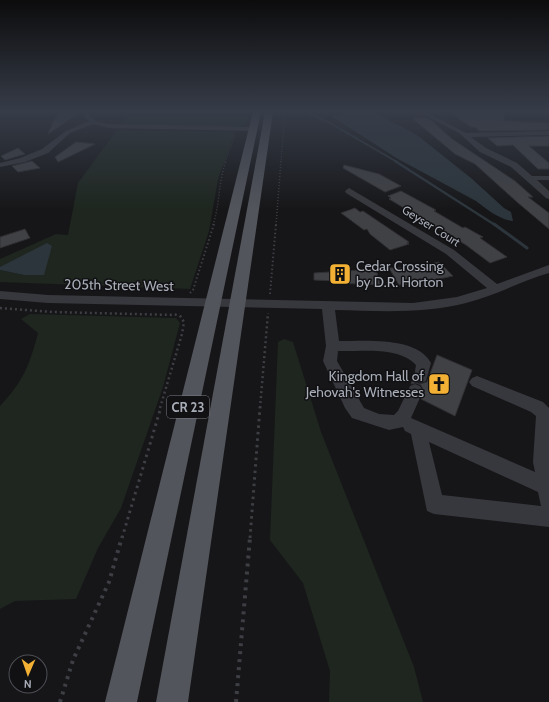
<svg xmlns="http://www.w3.org/2000/svg" width="549" height="702" viewBox="0 0 549 702" font-family="Cabin,sans-serif">
  <rect width="100%" height="100%" fill="#161618"/>
  <g fill="#1e261f">
    <path d="M131 112H250L246 124 236 127 121 125Z"/>
    <path d="M117 130 235 132 218 179 209 231 190 289 0 282V270L24 275 50 252 52 247 0 267V259L56 234 68 235 78 183Z"/>
    <path d="M30 314 176 318 180 323 163 387 121 508 98 548 76 599 15 601 0 609V406C23 382 30 364 38 333L21 319Z"/>
    <path d="M284 339 293 342 321 432 414 667 423 702H329L330 671 303 583 270 540 278 342Z"/>
  </g>
  <g fill="#2c353c">
    <path d="M358 112H374L417 135 471 178 504 208 511 212 513 221C500 220 486 209 476 201L398 159 331 116Z"/>
    <path d="M47 243 52 246 44 275H24L0 270V267Z"/>
  </g>
  <g fill="none" stroke-linecap="round" stroke-linejoin="round">
    <path stroke="#2c353c" stroke-width="2" d="M307 112 330 123 397 162"/>
    <path stroke="#2c353c" stroke-width="2.5" d="M395 161 495 225"/>
    <path stroke="#2c353c" stroke-width="3" d="M494 224 527 248"/>
  </g>
  <g fill="#404145" stroke="#303034">
    <path d="M58 112H80L48 134Z"/>
    <path d="M449 112H504V121L549 123V130L480 131 475 127H471Z"/>
    <path d="M412 118H427L432 121 452 139 515 181 533 197H528L549 213V229L517 202 475 164 455 154Z"/>
    <path d="M549 136V146H529L549 163V169H538L513 145 497 146 488 138Z"/>
    <path d="M76 142 95 144 58 162 55 157Z"/>
    <path d="M18 148 25 154 5 160 1 156Z"/>
    <path d="M32 161 40 168 18 172 12 166Z"/>
    <path d="M344 165 379 174 401 186 385 192 343 168Z"/>
    <path d="M401 191 436 210 434 211 463 228 465 227 483 237 480 238 507 257 490 263 466 245 389 199 391 198 388 196Z"/>
    <path d="M355 208 360 212 363 211 409 242 407 243 409 244 390 250 370 234 367 229 364 230 341 213Z"/>
    <path d="M25 229 30 238 0 248V237Z"/>
    <path d="M439 262 453 276 420 283 399 285 389 268H411Z"/>
    <path d="M376 269 380 285 337 283V281L314 280V273Z"/>
    <path d="M437 355 472 370 455 416 421 399 424 392 421 385 416 383 411 384 413 379 415 382 420 384 427 382Z"/>
  </g>
  <g fill="none" stroke-linecap="round" stroke-linejoin="round">
    <g stroke="#3d3f44" stroke-width="1" stroke-dasharray="1 1.5" stroke-linecap="butt">
      <path d="M225 162 235 135"/>
      <path d="M281 162 285 112"/>
    </g>
    <g stroke="#3d3f44" stroke-width="1.5" stroke-dasharray="1 2" stroke-linecap="butt">
      <path d="M213 225C220 204 218 183 226 161"/>
      <path d="M276 225 281 161"/>
    </g>
    <g stroke="#3d3f44" stroke-width="2" stroke-dasharray="1.5 2.5" stroke-linecap="butt">
      <path d="M190 293 193 290 214 224"/>
      <path d="M270 294 276 224"/>
    </g>
    <g stroke="#3d3f44" stroke-width="2.5" stroke-dasharray="2 3" stroke-linecap="butt">
      <path d="M0 308 52 312 175 315 179 313"/>
      <path d="M160 408 182 334 184 322 179 314"/>
      <path d="M260 408 268 313"/>
    </g>
    <g stroke="#3d3f44" stroke-width="3" stroke-dasharray="2.5 4" stroke-linecap="butt">
      <path d="M122 538 161 407"/>
      <path d="M250 538 260 407"/>
    </g>
    <g stroke="#3d3f44" stroke-width="4" stroke-dasharray="3 5" stroke-linecap="butt">
      <path d="M60 702 73 660 109 582 122 537"/>
      <path d="M236 702 250 537"/>
    </g>
    <g fill="#37383d" fill-rule="evenodd">
      <path d="M84 112H90V116L98 122 109 124 253 127 256 129 253 131 109 128 93 124 70 133 48 153 25 162 0 167V163L20 158 42 149 66 131 89 121 84 117Z"/>
      <path d="M419 112H426L466 133 549 131V135L471 137 486 148 517 163 532 176H549V180H537L549 191V199L546 198 511 167 480 152 459 133Z"/>
      <path d="M349 188 454 250 497 284 549 265V273C521 281 495 296 466 303 423 314 379 311 335 310L339 341C365 341 417 336 431 363L426 381 421 383 416 381 414 377 416 365C398 346 362 352 338 351L337 361 364 408 379 414 394 415 398 411 410 386 415 384 420 386 423 391 411 418 535 472 533 462 536 416 531 412 472 386 469 382 472 378 477 376 543 402 549 408V527L434 514 427 511 411 434 405 431 403 427 389 430 352 418 345 408 323 361 326 346 322 309 48 303 0 299V291L48 295 413 303 457 297 487 288 446 254 346 193 345 191ZM429 442 538 492 541 506 442 495Z"/>
    </g>
    <g fill="#53555c" fill-rule="evenodd">
      <path d="M253 112H261L137 702H105Z"/>
      <path d="M265 112H273L188 702H156Z"/>
    </g>
  </g>
  <linearGradient id="sky" x2="0" y2="1"><stop stop-color="#0c0c0d"/><stop offset="0.53" stop-color="#363c48"/><stop offset="1" stop-color="#363c48" stop-opacity="0"/></linearGradient>
  <rect width="549" height="210" fill="url(#sky)"/>
  <defs>
    <g id="building-square" transform="scale(1.15)"><rect x="-9" y="-9" width="18" height="18" rx="4" fill="#f2b134" stroke="#111113"/><path d="M-4-6H4V6H1V3H-1V6H-4ZM-2.5-4.3h1.7v1.8h-1.7ZM.8-4.3h1.7v1.8H.8ZM-2.5-1h1.7V.8h-1.7ZM.8-1h1.7V.8H.8Z" fill="#111"/></g>
    <g id="church-square" transform="scale(1.15)"><rect x="-9" y="-9" width="18" height="18" rx="4" fill="#f2b134" stroke="#111113"/><path d="M-1.2-6h2.4v3.5h3.3v2.4h-3.3V6h-2.4V-.1h-3.3v-2.4h3.3Z" fill="#111"/></g>
  </defs>
  <g fill-rule="evenodd">
    <use href="#building-square" x="340" y="274"/>
    <use href="#church-square" x="439" y="384"/>
  </g>
  <g text-anchor="middle" stroke-width="3" stroke-linejoin="round" paint-order="stroke">
    <g font-size="12" fill="#a8adb8" stroke="#111113">
      <text transform="translate(431 226) rotate(32)" y="4">Geyser Court</text>
    </g>
    <rect fill="#111113" stroke="#7b7e86" stroke-width="1" x="167" y="396" width="42" height="22" rx="3"/>
    <g font-size="13" font-weight="bold" fill="#a8adb8">
      <text x="188" y="412">CR 23</text>
    </g>
    <g font-size="14" fill="#a8adb8" stroke="#111113" text-anchor="start">
      <text x="356" y="271">Cedar Crossing<tspan x="356" dy="16">by D.R. Horton</tspan></text>
      <text x="424" y="381" text-anchor="end">Kingdom Hall of<tspan x="424" dy="16">Jehovah's Witnesses</tspan></text>
    </g>
    <g font-size="14" fill="#a8adb8" stroke="#111113">
      <text transform="translate(119 285) rotate(1)" y="5">205th Street West</text>
    </g>
  </g>
  <g transform="translate(28 674) rotate(182)"><circle r="19" fill="#111113" stroke="#4d4f55"/>
  <path d="M0-3L7 15L0 10L-7 15Z" fill="#f2b134"/>
  <text y="-6" font-size="11" font-weight="bold" text-anchor="middle" fill="#a8adb8">N</text>
  </g>
</svg>
